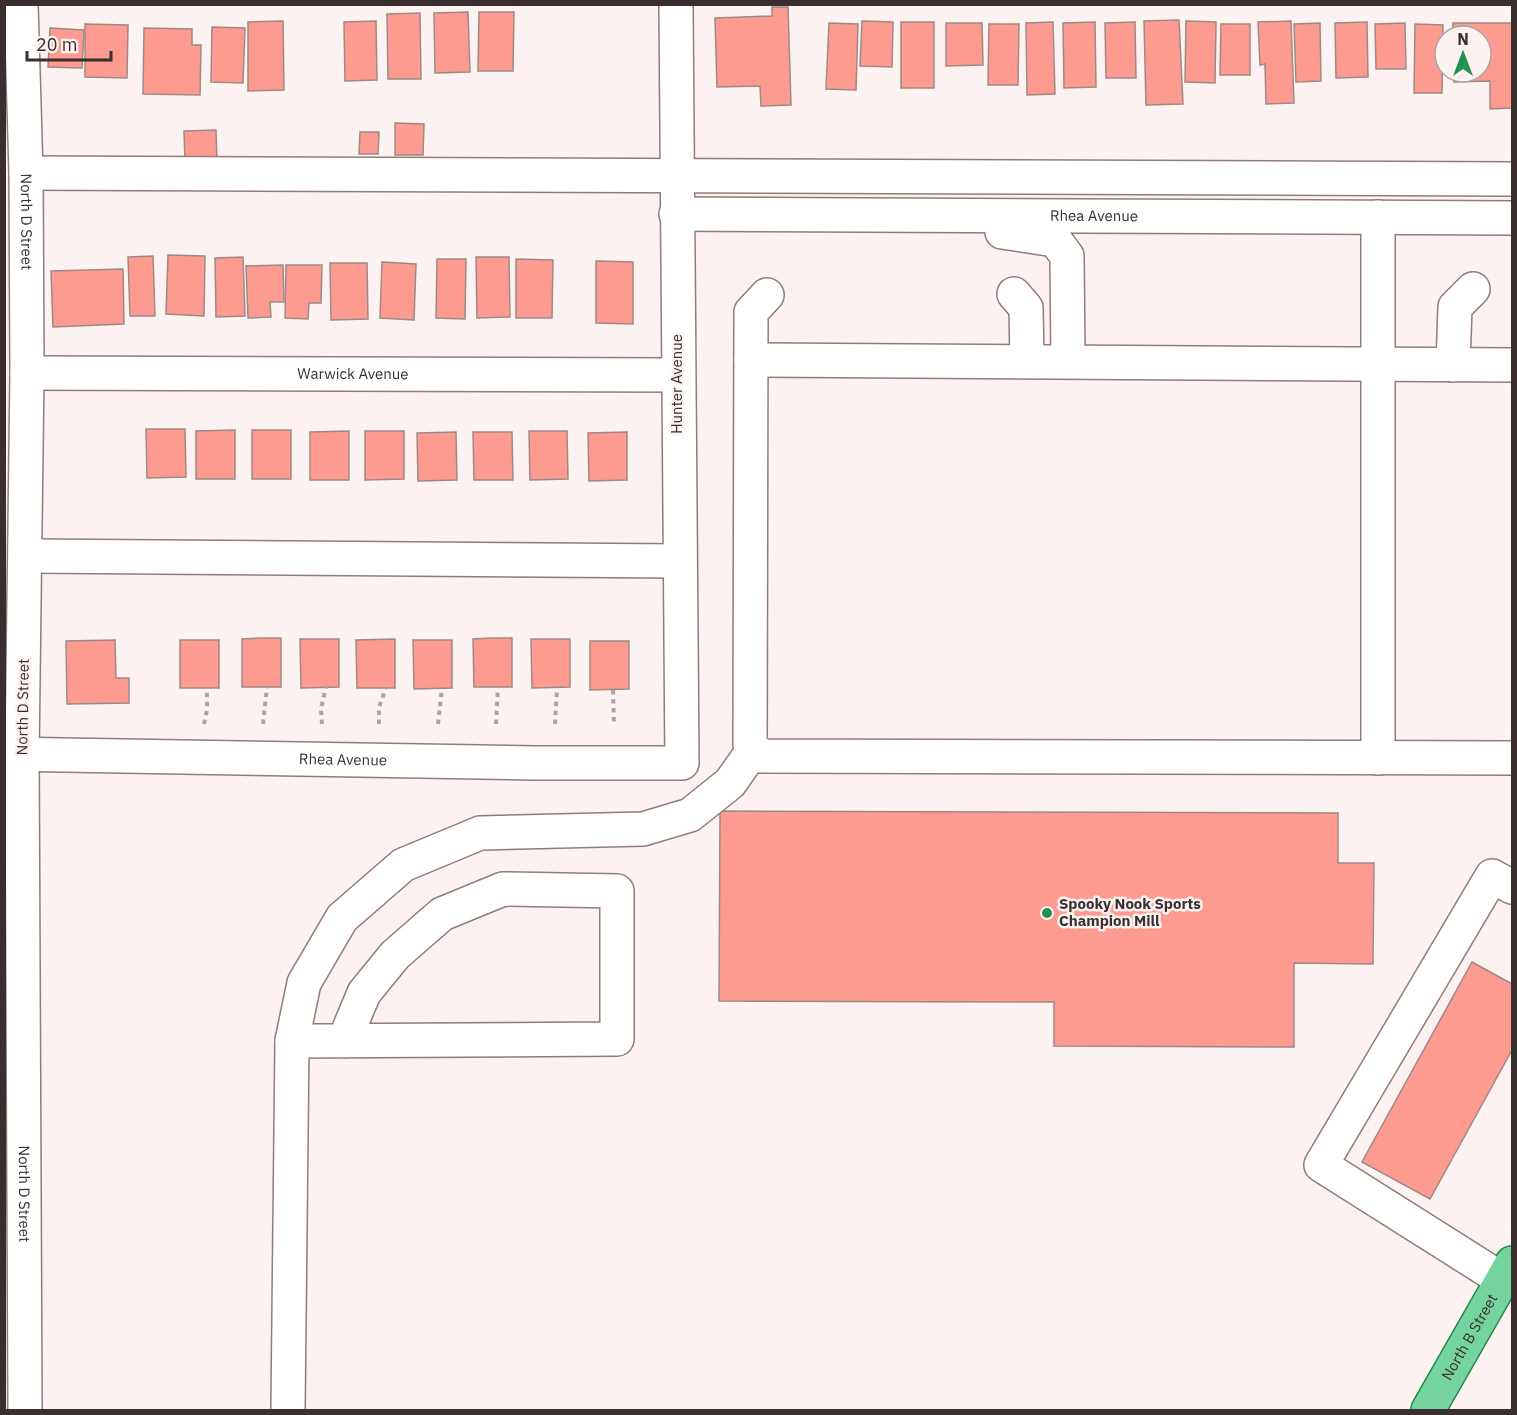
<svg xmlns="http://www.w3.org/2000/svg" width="1517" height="1415" viewBox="0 0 1517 1415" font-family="'IBM Plex Sans',sans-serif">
  <rect width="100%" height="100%" fill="#fcf2f1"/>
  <g fill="#fe9b90" stroke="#9e8986" stroke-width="1.5">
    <path d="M772 7H788L791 105 761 106 760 86 717 87 715 18 772 16Z"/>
    <path d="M468 12 470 72 435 73 434 13Z"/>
    <path d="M479 12H514L513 71H478Z"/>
    <path d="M420 13 421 79H388L387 14Z"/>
    <path d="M1179 20 1183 104 1146 105 1144 21Z"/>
    <path d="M283 21 284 90 248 91V22Z"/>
    <path d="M376 21 377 80 345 81 344 22Z"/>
    <path d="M862 21 893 22 892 67 860 66Z"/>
    <path d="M1186 21 1216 22 1215 83 1185 82Z"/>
    <path d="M1291 21 1294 103 1266 104 1265 64 1260 65 1258 22Z"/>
    <rect x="901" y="22" width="33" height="66"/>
    <path d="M1053 22 1055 94 1027 95 1026 23Z"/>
    <path d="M1095 22 1096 87 1064 88 1063 23Z"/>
    <path d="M1135 22 1136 78H1106L1105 23Z"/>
    <path d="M1367 22 1368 77 1336 78 1335 23Z"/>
    <path d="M829 23 858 24 856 90 826 89Z"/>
    <path d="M946 23H982L983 65 946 66Z"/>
    <path d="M1320 23 1321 81 1296 82 1294 24Z"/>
    <path d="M1405 23 1406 69H1376L1375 24Z"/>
    <path d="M1453 23H1512V108L1490 109V81L1454 82V72H1481V36H1453Z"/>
    <path d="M85 24 128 25 127 78 85 77Z"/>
    <path d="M989 24H1019L1018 85H988Z"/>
    <path d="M1221 24H1250V75H1220Z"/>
    <path d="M1415 24 1443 25 1442 93H1414Z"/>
    <path d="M212 27 245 28 243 83 211 82Z"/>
    <path d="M50 28 84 30 82 68 48 67Z"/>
    <path d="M144 28 192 29V45H201L200 95 143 94Z"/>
    <path d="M395 123 424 124 423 155H395Z"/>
    <path d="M216 130 217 160 185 161 184 131Z"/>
    <path d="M360 132H379L378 154H359Z"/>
    <path d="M168 255 205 256 204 316 166 314Z"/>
    <path d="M153 256 155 316H130L128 257Z"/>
    <path d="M243 257 245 316 216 317 215 258Z"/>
    <path d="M476 257H509L510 317 477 318Z"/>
    <path d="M437 259H466L465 319 436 318Z"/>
    <path d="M516 259 553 260 552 318H516Z"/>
    <path d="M596 261 633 262V324L596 323Z"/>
    <path d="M382 262 416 264 414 320 380 318Z"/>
    <path d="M330 263H367L368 319 331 320Z"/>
    <path d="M283 265 284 302H270L271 317 248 318 246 266Z"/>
    <path d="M286 265H322L321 303H309L308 319 285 318Z"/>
    <path d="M123 269 124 324 53 327 51 271Z"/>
    <path d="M146 429H185L186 477 147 478Z"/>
    <path d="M235 430V479H196V431Z"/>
    <rect x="252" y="430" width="39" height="49"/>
    <path d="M349 431V480H310V432Z"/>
    <path d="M365 431H404V479L365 480Z"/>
    <path d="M529 431H567L568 479 530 480Z"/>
    <path d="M456 432 457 480 418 481 417 433Z"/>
    <path d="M473 432H512L513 480H474Z"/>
    <path d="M627 432V480L589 481 588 433Z"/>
    <path d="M261 638H281V687H242V639Z"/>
    <path d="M491 638H512V687H474L473 639Z"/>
    <path d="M300 639H339V687L301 688Z"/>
    <path d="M395 639V688H357L356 640Z"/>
    <path d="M531 639H570V687L532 688Z"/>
    <path d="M115 640 116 678H129V703L67 704 66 641Z"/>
    <rect x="180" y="640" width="39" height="48"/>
    <path d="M413 640H452V688L414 689Z"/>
    <path d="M590 641H629V689L590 690Z"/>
    <path d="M720 811 1338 813V863H1374L1373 964 1294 963V1047L1054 1046V1002L719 1001Z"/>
    <path d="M1472 962 1512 984V1050L1430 1199 1362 1162Z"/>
  </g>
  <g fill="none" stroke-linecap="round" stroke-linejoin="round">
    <g stroke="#917c79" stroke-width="36">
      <g id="minor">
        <path id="s1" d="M21 4 26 173 27 373 22 755 25 1410"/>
        <path d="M26 173 1512 179"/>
        <path id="s2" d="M676 214 1512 218"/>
        <path d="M1002 232 1055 240 1067 256 1068 361"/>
        <path d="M1014 294 1026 308 1027 361"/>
        <path d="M767 295 751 312 750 744 759 756 1512 758"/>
        <path d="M751 360 1512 365"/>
        <path d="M1453 365 1455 307 1473 289"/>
        <path id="s3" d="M27 373 677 375"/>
        <path d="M27 556 679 561"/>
        <path id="s4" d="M4 754 534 763H682L676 4"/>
        <path d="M1378 758V217"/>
        <path d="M292 1041 617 1039V891L503 889 442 914 395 955 364 993 344 1041"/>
        <path d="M1503 1280 1321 1165 1492 876 1512 887"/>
        <path d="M288 1410 292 1041 304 983 342 918 403 865 480 833 643 829 690 815 730 783 754 749"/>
      </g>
    </g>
    <g stroke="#24884d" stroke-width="36">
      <g id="major">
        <path id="s5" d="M1428 1410 1512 1263"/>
      </g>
    </g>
    <g stroke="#ada3a2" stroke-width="4" stroke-dasharray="4.5 4.5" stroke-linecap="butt">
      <path d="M613 690 614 724"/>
      <path d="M204 724 207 710V688"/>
      <path d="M263 724 267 687"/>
      <path d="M322 724 321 709 326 687"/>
      <path d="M379 724V707L386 688"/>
      <path d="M438 724 442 688"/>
      <path d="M496 724 498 687"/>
      <path d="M555 724 557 688"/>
    </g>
    <use href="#minor" stroke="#fff" stroke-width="33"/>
    <use href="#major" stroke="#75d49e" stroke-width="33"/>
  </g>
  <circle fill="#22934d" stroke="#fcf2f1" stroke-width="2" cx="1047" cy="913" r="6"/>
  <g text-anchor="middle" stroke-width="5" stroke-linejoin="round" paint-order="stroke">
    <g font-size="15" fill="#382f2e" stroke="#fcf2f1">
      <text dy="5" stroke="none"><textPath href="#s2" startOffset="418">Rhea Avenue</textPath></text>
      <text dy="5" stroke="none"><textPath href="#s1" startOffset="218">North D Street</textPath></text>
      <text dy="5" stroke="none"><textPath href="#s3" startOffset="326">Warwick Avenue</textPath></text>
      <text transform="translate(677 384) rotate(-90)" y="5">Hunter Avenue</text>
      <text transform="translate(23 707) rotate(-89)" y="5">North D Street</text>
      <text dy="5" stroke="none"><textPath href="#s4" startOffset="339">Rhea Avenue</textPath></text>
      <text dy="5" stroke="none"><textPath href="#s1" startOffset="1190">North D Street</textPath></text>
      <text dy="5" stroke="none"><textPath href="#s5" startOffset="84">North B Street</textPath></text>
    </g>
    <g font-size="15" font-weight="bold" fill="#382f2e" stroke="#fcf2f1" text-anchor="start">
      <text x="1059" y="909">Spooky Nook Sports<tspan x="1059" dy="17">Champion Mill</tspan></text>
    </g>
  </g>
  <rect width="1517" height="1415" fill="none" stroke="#382f2e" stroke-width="12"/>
  <g transform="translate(1463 54)"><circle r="28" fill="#fcf2f1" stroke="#aea4a3" stroke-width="1.5"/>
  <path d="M0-4.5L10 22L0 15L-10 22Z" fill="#22934d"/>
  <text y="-9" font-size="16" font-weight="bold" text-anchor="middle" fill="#382f2e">N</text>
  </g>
  <path d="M27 51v9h84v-9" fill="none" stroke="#382f2e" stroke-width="3"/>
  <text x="36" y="51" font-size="18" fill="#382f2e" stroke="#fcf2f1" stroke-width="4.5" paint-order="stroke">20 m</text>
</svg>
